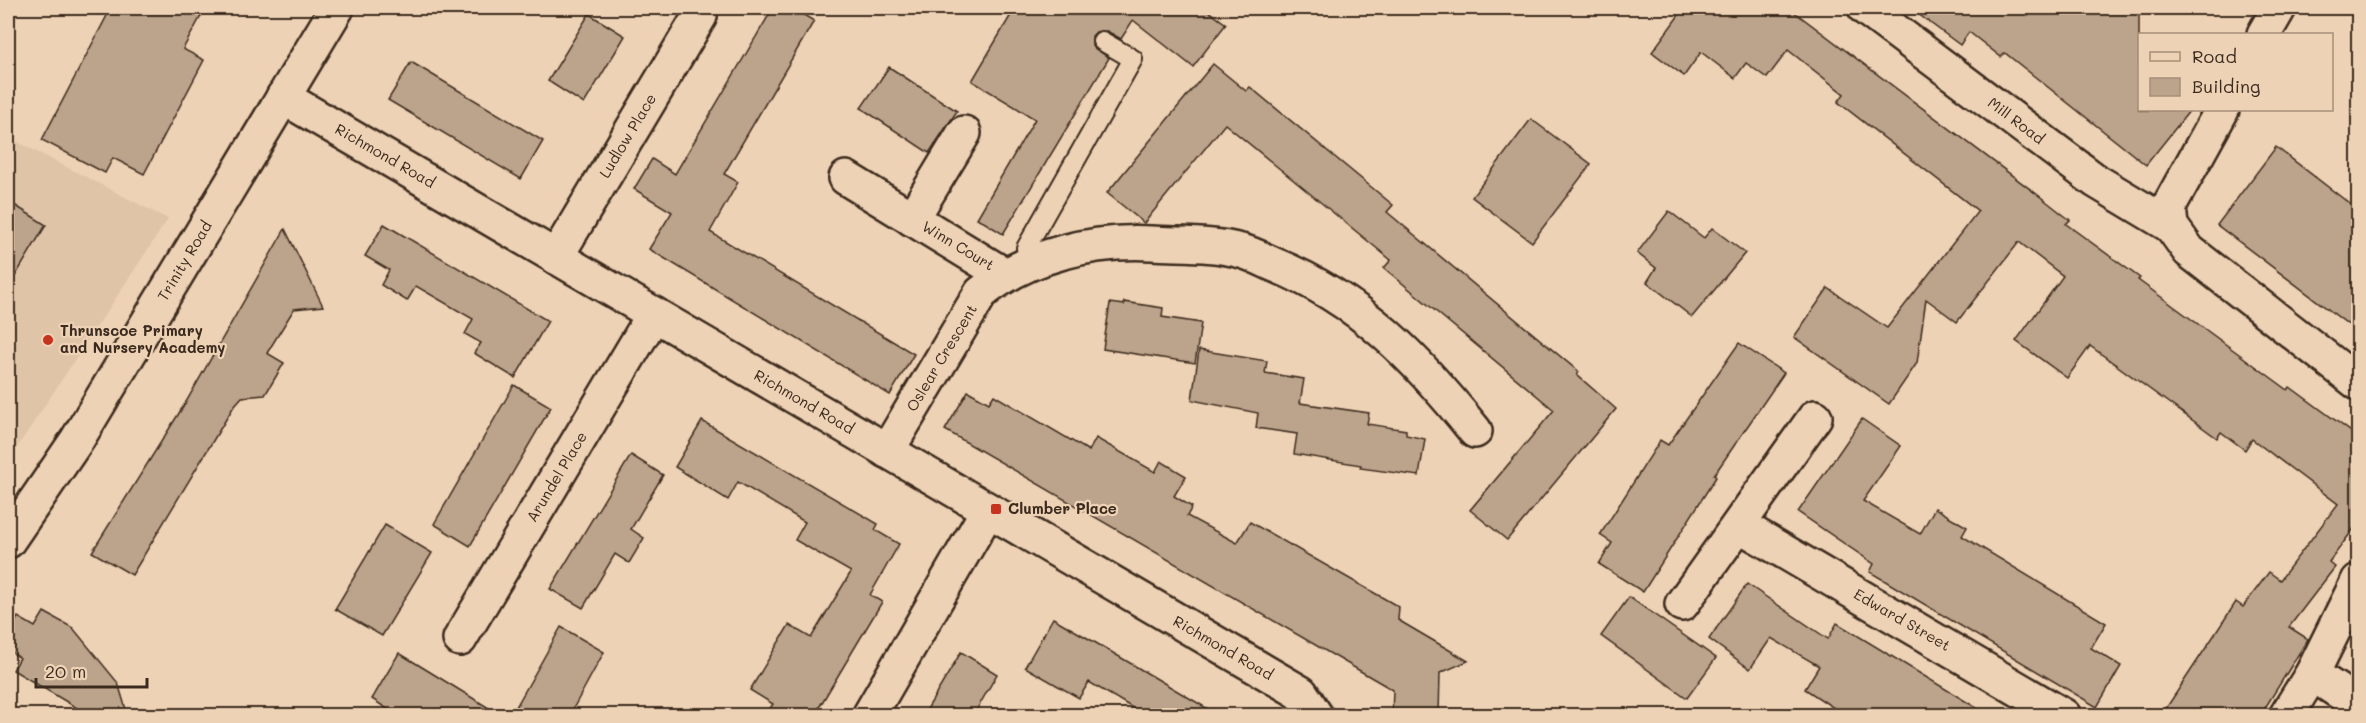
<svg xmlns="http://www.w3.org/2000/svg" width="2366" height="723" viewBox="0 0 2366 723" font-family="Mali,sans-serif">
  <rect width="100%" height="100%" fill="#eed2b5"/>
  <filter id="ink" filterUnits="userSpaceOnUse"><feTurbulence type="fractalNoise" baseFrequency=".0167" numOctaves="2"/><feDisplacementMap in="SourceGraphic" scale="12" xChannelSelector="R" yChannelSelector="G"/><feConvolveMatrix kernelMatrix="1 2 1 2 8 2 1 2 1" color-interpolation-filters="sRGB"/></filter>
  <g filter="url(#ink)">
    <path fill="#dfc4a8" d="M8 137 168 219 8 461Z"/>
    <g fill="#bca38b" stroke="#3b2a1e" stroke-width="1.5">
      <path d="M111 8H185L201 16 183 49 204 60 144 174 113 158 105 173 42 140Z"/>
      <path d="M773 8H792L814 21 724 174 738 182 710 232 914 354 890 395 649 249 672 212 634 189 652 159 675 174Z"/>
      <path d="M1015 8H1204L1226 24 1193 67 1133 20 1121 39 1107 31 1096 32 1092 36V46L1109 58 1003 234 977 218 1035 119 972 81Z"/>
      <path d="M1684 8H1789L2042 198 2070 220 2066 224 2140 278 2138 280 2288 390 2290 387 2358 437V523L2329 562 2335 567 2289 627 2308 639 2260 716H2161L2236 602 2243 607 2269 572 2280 580 2338 504 2252 439 2245 450 2221 432 2217 438 2090 346 2067 378 2016 341 2063 276 2019 242 1957 322 1926 299 1917 363 1889 404 1794 337 1828 288 1887 328 1978 211 1838 102 1844 94 1788 50 1767 78 1746 63 1735 78 1701 52 1684 76 1652 52Z"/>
      <path d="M1910 8H2139V110H2190L2146 165 2005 53 2001 57 1969 32 1960 45Z"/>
      <path d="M589 14 625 36 584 104 548 81Z"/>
      <path d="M411 62 543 141 521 179 388 100Z"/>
      <path d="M1213 64 1246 91 1250 87 1393 205 1387 212 1579 372 1577 375 1616 409 1507 540 1470 510 1554 410 1384 268 1391 260 1225 124 1144 223 1107 193Z"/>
      <path d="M889 67 957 111 929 153 861 108Z"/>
      <path d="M1531 119 1591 164 1532 242 1472 197Z"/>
      <path d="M2276 147 2358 210V332L2217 225Z"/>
      <path d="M8 201 46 225 8 288Z"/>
      <path d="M1669 211 1704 238 1712 228 1745 253 1692 317 1647 282 1656 268 1637 253Z"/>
      <path d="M384 224 548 321 515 378 474 353 481 343 465 334 473 319 416 286 407 301 381 285 389 270 365 256Z"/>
      <path d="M285 229 323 306 294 309 267 353 284 363 265 395 242 397 234 406 132 575 92 552 186 402Z"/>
      <path d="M1124 302 1163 308 1162 317 1201 323 1195 363 1103 349 1110 303 1124 305Z"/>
      <path d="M1739 343 1784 373 1714 475 1716 477 1643 592 1599 564 1612 543 1600 535 1658 444 1660 440 1668 445Z"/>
      <path d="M1199 350 1267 361 1265 373 1304 379 1300 403 1369 413 1367 424 1406 430V435L1425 439 1419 476 1360 468 1361 465 1294 454 1297 434 1256 428 1258 413 1192 400Z"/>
      <path d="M514 385 551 407 470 546 434 524Z"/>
      <path d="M968 391 989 403 994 395 1089 451 1096 438 1155 472 1161 461 1186 476 1174 496 1192 507 1187 516 1237 543 1250 522 1399 607 1398 620 1468 661 1440 673 1439 716H1392L1393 690 945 430Z"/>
      <path d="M1862 419 1901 446 1863 501 1920 534 1935 508 1967 527 1962 536 2106 623 2091 648 2121 666 2097 707 1870 572 1874 564 1798 512Z"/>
      <path d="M702 421 878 524 875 530 899 544 870 595 882 602 814 716H765L773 704 750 690 789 625 811 638 851 572 795 540 805 522 738 482 728 500 675 467Z"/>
      <path d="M631 455 663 475 631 529 644 538 629 563 615 554 583 608 550 589Z"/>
      <path d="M385 525 432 553 382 636 335 609Z"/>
      <path d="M1747 584 1828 639 1837 623 1990 716H1846L1805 689 1819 666 1771 638 1750 669 1709 639Z"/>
      <path d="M1629 597 1716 658 1687 698 1601 636Z"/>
      <path d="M44 612 73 628 118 683 128 716H78L77 708 13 670 20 658 8 650V634L18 617 35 627Z"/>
      <path d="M1053 618 1096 643 1220 716H1146L1089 682 1079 698 1025 667Z"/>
      <path d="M561 627 604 652 580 696 569 716H511Z"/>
      <path d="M961 652 997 674 973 716H923Z"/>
      <path d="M399 653 417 664 502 716H398L372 699Z"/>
    </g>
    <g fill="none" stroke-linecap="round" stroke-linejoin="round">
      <g stroke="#3b2a1e" stroke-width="22">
        <path id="service" d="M1031 262 1026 248 1133 59 1102 41"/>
      </g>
      <g stroke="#3b2a1e" stroke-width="38">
        <g id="minor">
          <path d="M1865 8 2096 181 2171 226"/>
          <path d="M2264 34 2279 8"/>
          <path d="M283 97 1301 693 1316 716"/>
          <path d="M2222 110 2169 206 2171 226 2189 251 2358 383"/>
          <path d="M846 178 1003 274"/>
          <path d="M912 219 964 133"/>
          <path d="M556 257 700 16"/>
          <path d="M887 451 981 293C1027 255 1092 240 1151 243 1181 245 1212 243 1241 251 1253 254 1264 260 1275 265 1361 300 1418 360 1475 431"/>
          <path d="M1739 525 2064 716"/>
          <path d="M8 541 77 440 337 8"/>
          <path d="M1682 604 1815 417"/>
          <path d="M460 639 654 314"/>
          <path d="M2312 674 2358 704"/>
          <path d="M869 716 988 510"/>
          <path d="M2286 716 2312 674 2358 581"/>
        </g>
      </g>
      <use href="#service" stroke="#eed2b5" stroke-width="18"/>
      <use href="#minor" stroke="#eed2b5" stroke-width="33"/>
    </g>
  </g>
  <g fill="#c8321e" stroke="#eed2b5" stroke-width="2">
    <circle cx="48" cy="340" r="6"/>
    <rect x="990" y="503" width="12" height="12" rx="3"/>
  </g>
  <g text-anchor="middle" stroke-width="4.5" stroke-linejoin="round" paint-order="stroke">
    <g font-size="15" fill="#3b2a1e" stroke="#eed2b5">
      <text transform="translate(2016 121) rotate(37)" y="5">Mill Road</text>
      <text transform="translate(628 136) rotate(-59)" y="5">Ludlow Place</text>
      <text transform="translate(385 156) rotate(30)" y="5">Richmond Road</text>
      <text transform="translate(958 246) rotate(31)" y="5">Winn Court</text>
      <text transform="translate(185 261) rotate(-59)" y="5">Trinity Road</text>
      <text transform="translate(942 358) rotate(-59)" y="5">Oslear Crescent</text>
      <text transform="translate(804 402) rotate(30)" y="5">Richmond Road</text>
      <text transform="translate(557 477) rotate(-59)" y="5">Arundel Place</text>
      <text transform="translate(1902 620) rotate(30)" y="5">Edward Street</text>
      <text transform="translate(1223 648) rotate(30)" y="5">Richmond Road</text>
    </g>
    <g font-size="15" font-weight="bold" fill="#3b2a1e" stroke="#eed2b5" text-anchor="start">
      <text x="60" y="336">Thrunscoe Primary<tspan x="60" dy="17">and Nursery Academy</tspan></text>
      <text x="1008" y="514">Clumber Place</text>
    </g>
  </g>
  <rect width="2366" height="723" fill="none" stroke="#eed2b5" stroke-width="30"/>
  <rect x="15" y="15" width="2336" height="693" fill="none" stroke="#3b2a1e" stroke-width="2" filter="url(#ink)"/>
  <rect x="2138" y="33" width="195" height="78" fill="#eed2b5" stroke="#a68f79" stroke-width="1.5"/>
  <rect x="2150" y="52" width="30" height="9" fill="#eed2b5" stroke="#a68f79" stroke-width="1.5"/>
  <text x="2192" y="63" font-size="18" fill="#3b2a1e">Road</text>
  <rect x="2150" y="78" width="30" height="18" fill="#bca38b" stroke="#a68f79" stroke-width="1.5"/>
  <text x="2192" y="93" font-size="18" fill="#3b2a1e">Building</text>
  <path d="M36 678v9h111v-9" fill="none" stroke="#3b2a1e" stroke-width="3"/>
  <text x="45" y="678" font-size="18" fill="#3b2a1e" stroke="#eed2b5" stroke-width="4.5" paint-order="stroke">20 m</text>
</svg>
